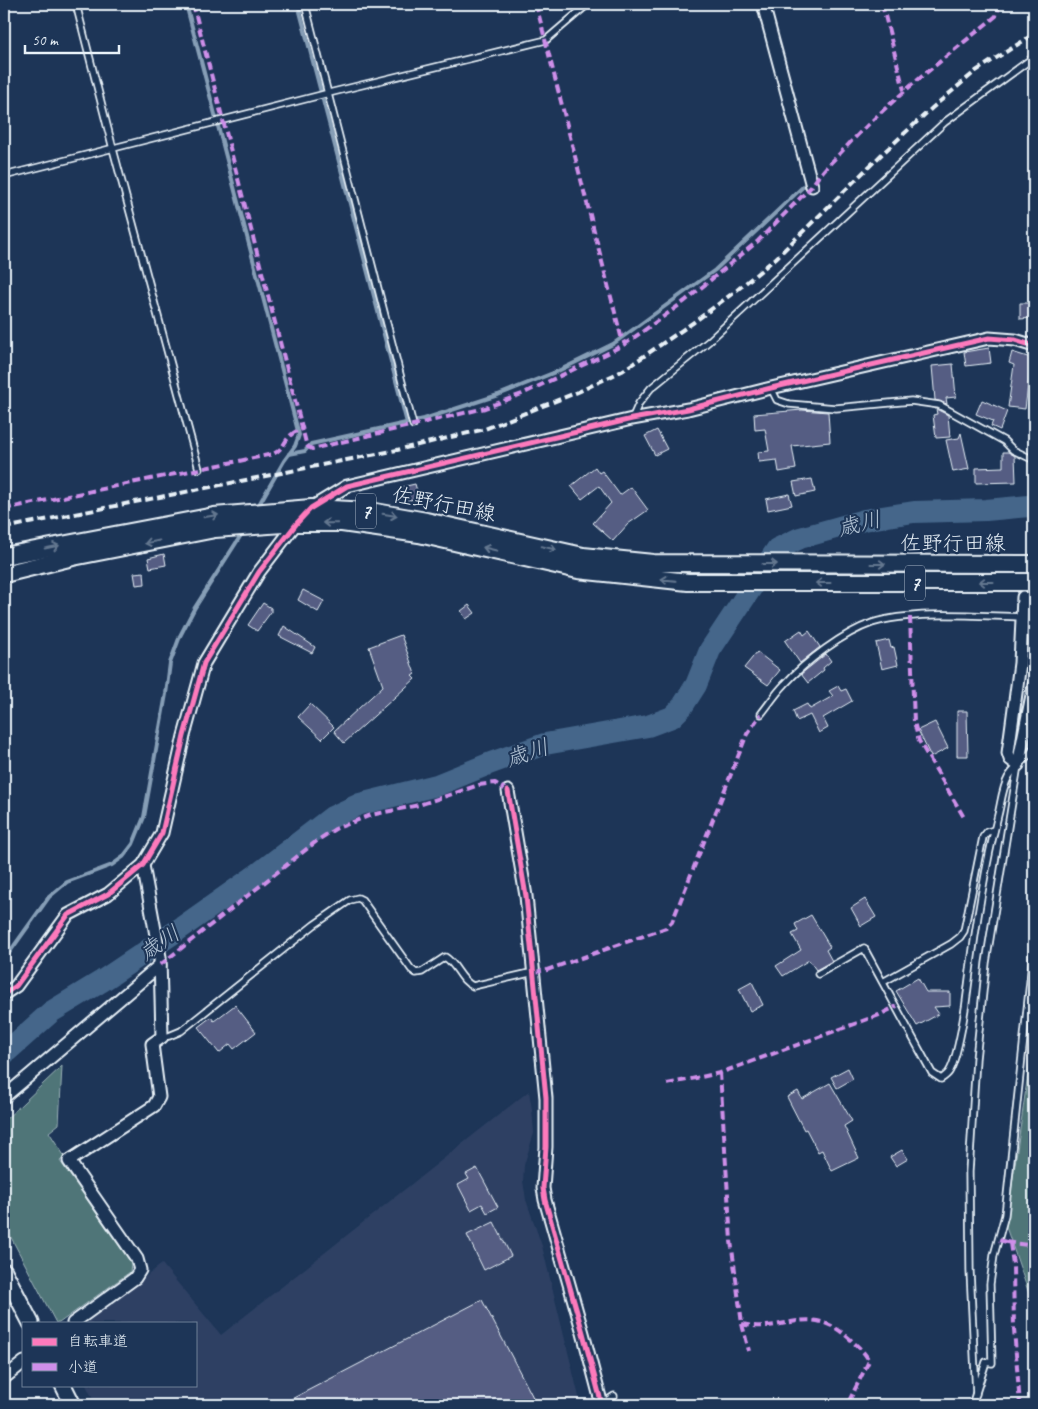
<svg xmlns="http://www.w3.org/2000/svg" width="1038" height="1409" viewBox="0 0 1038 1409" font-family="Caveat,'Klee One',sans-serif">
  <rect width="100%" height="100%" fill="#1d3557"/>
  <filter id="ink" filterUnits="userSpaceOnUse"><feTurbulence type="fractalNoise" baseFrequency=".02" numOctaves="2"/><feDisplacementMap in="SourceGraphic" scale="10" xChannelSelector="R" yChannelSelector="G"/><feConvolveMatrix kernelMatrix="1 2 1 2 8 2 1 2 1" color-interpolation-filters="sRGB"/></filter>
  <g filter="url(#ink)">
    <path fill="#2e4164" d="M529 1091 532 1110 534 1133 524 1165 523 1181 526 1200 542 1246 581 1405H96L86 1385H196V1323H86L162 1264 221 1335Z"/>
    <g fill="#507578" stroke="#9cb3b8">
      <path d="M1034 1032V1308L1006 1227Z"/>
      <path d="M62 1066 59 1124 49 1132 65 1157 60 1161 131 1263 130 1272 59 1323H56L4 1224V1121Z"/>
    </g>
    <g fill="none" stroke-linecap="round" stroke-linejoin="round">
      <g stroke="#869eb6" stroke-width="4">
        <path d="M186 4 299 435 295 446 284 461 257 508"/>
        <path d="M298 4 407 423"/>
        <path d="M289 454 305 451 311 444 424 419 498 395 558 371 613 344 715 270 809 181"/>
        <path d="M4 960 49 897 67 882 112 865 123 857 133 844 144 817 166 694 170 663 180 636 194 609 243 532"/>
      </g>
      <path stroke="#44668a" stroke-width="22" d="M4 1054 51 1012 102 981 178 930 259 873 332 817 360 804 437 785 491 763 545 744 648 726 672 717 682 707 696 685 710 650 777 549 800 538 864 520 888 516 914 512 986 510 1029 506 1034 508"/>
    </g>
    <g fill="#555d83" stroke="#e8f1f8">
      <path d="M1020 303H1034V318L1020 319Z"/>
      <path d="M989 348 991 363 966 366 964 352Z"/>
      <path d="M1012 352 1034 359V371L1030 370 1025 409 1008 407 1014 365 1009 363Z"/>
      <path d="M953 364 956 397 946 398 947 404 935 400 932 366Z"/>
      <path d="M982 400 1007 411 1000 430 991 426 993 421 976 414Z"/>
      <path d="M936 409 948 415 950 437 936 438 933 415 937 414Z"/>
      <path d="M802 410 828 412 830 442 792 446 796 469 779 472 777 460 759 462 758 452 769 451 765 429 755 430 754 414Z"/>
      <path d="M657 430 667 449 655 455 645 436Z"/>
      <path d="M961 433 969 469 953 472 946 440 959 438Z"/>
      <path d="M1003 452H1008L1015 456 1016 482 976 483V468L1003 467Z"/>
      <path d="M595 467 599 473 602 471 620 495 631 487 648 510 628 524 613 541 593 523 611 503 599 486 582 499 571 486Z"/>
      <path d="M812 479 815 492 796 496 793 482Z"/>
      <path d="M415 484 419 498 405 501 402 487Z"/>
      <path d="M789 494 792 505 768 510 766 499Z"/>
      <path d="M164 554 166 565 150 568 148 558Z"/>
      <path d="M144 572 145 584 136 585 134 573Z"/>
      <path d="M303 590 324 601 318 612 298 600Z"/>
      <path d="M263 603 271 608V612L257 631 248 625Z"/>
      <path d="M469 605 475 613 466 619 461 611Z"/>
      <path d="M284 626 315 647 312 653 279 636Z"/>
      <path d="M801 630 804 635 809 631 820 647 800 663 785 641Z"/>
      <path d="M401 635 415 674 412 676 415 679 344 743 334 731 383 686 369 647Z"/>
      <path d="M889 640 891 648 894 647 898 665 882 669 876 643Z"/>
      <path d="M757 652 780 670 768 685 744 668Z"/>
      <path d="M826 654 831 661 823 668 824 670 808 683 801 674Z"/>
      <path d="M838 686 841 691 846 689 852 701 823 718 828 728 819 733 810 715 797 721 793 711 807 704 810 709 833 696 829 691Z"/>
      <path d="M310 704 334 727 322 739 298 717Z"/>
      <path d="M957 711H967L968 756H957Z"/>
      <path d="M935 722 948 748 931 757 918 730Z"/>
      <path d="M865 899 876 917 861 926 851 908Z"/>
      <path d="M811 915 830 947 826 950 832 961 816 970 809 960 783 976 776 966 801 950 792 934 798 931 795 924Z"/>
      <path d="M918 978 926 992H950V1006L934 1007 939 1014 917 1026 896 991Z"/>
      <path d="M752 982 763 1005 750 1011 739 989Z"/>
      <path d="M235 1005 256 1032 234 1049 230 1044 219 1053 198 1027 211 1017 214 1021Z"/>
      <path d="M848 1068 853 1079 837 1088 831 1077Z"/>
      <path d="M830 1083 852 1121 844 1126 859 1158 832 1171 822 1150 818 1152 806 1129 804 1130 787 1097 798 1091 802 1099Z"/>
      <path d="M902 1150 908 1159 896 1166 890 1157Z"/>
      <path d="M477 1168 498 1207 487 1213 482 1204 471 1210 458 1185 469 1179 466 1174Z"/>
      <path d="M494 1222 511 1256 484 1270 467 1235Z"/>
      <path d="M482 1300 537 1405H280Z"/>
    </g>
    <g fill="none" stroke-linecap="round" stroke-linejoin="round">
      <g stroke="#e8f1f8" stroke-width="9">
        <g id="lane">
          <path d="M76 4 113 149 199 469"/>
          <path d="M305 4 413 425"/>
          <path d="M4 176 329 93 546 40 588 4"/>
          <path d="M771 388 777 400 789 404 836 408 911 401 939 405 1004 441 1013 450 1034 460"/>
          <path d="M632 419 639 403 651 388 709 341 945 122 1034 57"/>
          <path d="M761 714C769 704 776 693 785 684 806 661 843 633 872 623 913 610 978 616 1021 617"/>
          <path d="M818 974 864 948 932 1073 941 1079C944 1077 947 1075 949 1072 958 1058 966 1005 968 987 975 930 984 871 998 815 1001 804 1002 789 1008 778 1015 765 1028 761 1034 747"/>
          <path d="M883 982 951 944 960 937 964 931 983 837 987 832 994 830"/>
          <path d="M162 1037 169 1036 181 1031 314 925 350 900 358 898 362 900 411 969 416 973 422 972 445 957C457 964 460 981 473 986L534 972"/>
          <path d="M976 1394 970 1271 969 1172 976 1059 986 963 1018 765"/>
          <path d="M602 1404 614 1396"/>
          <path d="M972 1405 986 1362 992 1363 990 1284 994 1255 1005 1215 1034 944"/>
        </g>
      </g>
      <g stroke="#e8f1f8" stroke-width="15">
        <g id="street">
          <path d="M763 4 812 186"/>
          <path d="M311 508 347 486 632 419 688 409 771 388 989 338 1015 340 1034 346"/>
          <path d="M1023 597 1020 663 1008 753 1010 759 1018 765 1034 685"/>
          <path d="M508 791 526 896 546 1098V1147L543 1188 545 1200 583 1333 602 1405"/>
          <path d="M4 994 16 986 68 915 108 894 143 865 162 833 184 736 204 663 259 572 298 521"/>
          <path d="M4 1097 160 965"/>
          <path d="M73 1323 135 1278 140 1270 137 1259 69 1161 154 1106 159 1097 152 1044 162 1037 160 957 143 865"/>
          <path d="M4 1378 24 1362"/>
        </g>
      </g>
      <g stroke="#e8f1f8" stroke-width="19">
        <g id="secondary">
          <path d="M4 1271 31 1323"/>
          <path d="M63 1385 73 1405"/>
        </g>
      </g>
      <g stroke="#e8f1f8" stroke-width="20">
        <g id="primary">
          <path d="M4 556 214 516 311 508 370 511 426 521 583 556 653 563 1034 564"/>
          <path d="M4 574 73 557 215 529 297 523H342L419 534 578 570 688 582H1034"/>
        </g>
      </g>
      <use href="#lane" stroke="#1d3557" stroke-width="5.5"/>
      <use href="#street" stroke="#1d3557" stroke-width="11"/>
      <use href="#secondary" stroke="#1d3557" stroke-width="15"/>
      <use href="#primary" stroke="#1d3557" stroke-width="16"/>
      <path stroke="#e8f1f8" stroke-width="4" stroke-dasharray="8 4" stroke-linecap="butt" d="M4 528 397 450 485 429 578 392 622 371 694 322 737 290 776 258 882 154 932 108 976 71 1034 34"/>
      <g stroke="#ce8fe9" stroke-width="4" stroke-dasharray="8 4" stroke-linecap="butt">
        <path d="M193 4 306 443 308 447 312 449 485 408 522 394 606 354 625 344 685 301 758 241 812 186C821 171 835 159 847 146 892 98 945 58 996 16L998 10 997 4"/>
        <path d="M536 4 621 336 625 344"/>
        <path d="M882 4 904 90"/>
        <path d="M4 509 273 454C288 447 283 434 303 429"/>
        <path d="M910 617 914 722 919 741 965 819"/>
        <path d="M160 965 318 840 335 829 371 815 419 805 479 785 495 783 508 791"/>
        <path d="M534 972 547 970 666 928 672 922 741 749 747 734 761 714"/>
        <path d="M720 1073 731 1241 742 1324 749 1351"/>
        <path d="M667 1084 720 1073 879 1015 897 1006"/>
        <path d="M999 1240 1010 1243 1013 1264 1014 1329 1020 1405"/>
        <path d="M1006 1242 1034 1246"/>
        <path d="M742 1324C786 1335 808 1300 851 1340 858 1347 865 1352 869 1361L847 1405"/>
      </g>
      <g stroke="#1d3557" stroke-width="8">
        <g id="cycleway">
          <path d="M508 791 526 896 546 1098V1147L543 1188 545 1200 583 1333 602 1405"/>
          <path d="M4 994 16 986 68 915 108 894 143 865 162 833 184 736 204 663 259 572 297 523 311 508 347 486 632 419 688 409 771 388 989 338 1015 340 1034 346"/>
        </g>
      </g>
      <use href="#cycleway" stroke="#fd7abc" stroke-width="5"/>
    </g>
    <defs><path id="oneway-shaft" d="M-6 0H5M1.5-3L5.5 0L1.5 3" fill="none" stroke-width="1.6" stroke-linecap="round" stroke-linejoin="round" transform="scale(1.25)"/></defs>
    <g stroke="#64778f">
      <use href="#oneway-shaft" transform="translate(390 515) rotate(9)"/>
      <use href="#oneway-shaft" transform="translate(211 516) rotate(-9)"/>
      <use href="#oneway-shaft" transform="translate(330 523) rotate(-179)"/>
      <use href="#oneway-shaft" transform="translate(152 542) rotate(169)"/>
      <use href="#oneway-shaft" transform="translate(52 547) rotate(-11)"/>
      <use href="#oneway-shaft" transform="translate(549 548) rotate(13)"/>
      <use href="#oneway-shaft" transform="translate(490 549) rotate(-167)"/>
      <use href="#oneway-shaft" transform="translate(770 564)"/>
      <use href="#oneway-shaft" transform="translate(878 564)"/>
      <use href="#oneway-shaft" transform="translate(668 580) rotate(-174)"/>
      <use href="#oneway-shaft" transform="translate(986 582) rotate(180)"/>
      <use href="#oneway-shaft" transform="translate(823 583) rotate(-180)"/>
    </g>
  </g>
  <g text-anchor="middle" stroke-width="4.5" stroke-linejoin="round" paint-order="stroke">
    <g fill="#1d3557" stroke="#abb9c8" stroke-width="1">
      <rect x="356" y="493.5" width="20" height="35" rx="4"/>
      <rect x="905" y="565.5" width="20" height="35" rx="4"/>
    </g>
    <g font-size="20" font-weight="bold" fill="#e8f1f8">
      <text x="366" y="518">7</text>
      <text x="915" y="590">7</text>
    </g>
    <g font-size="21" fill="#e8f1f8" stroke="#1d3557">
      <text transform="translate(444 504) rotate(11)" y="7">佐野行田線</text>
      <text x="953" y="550">佐野行田線</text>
    </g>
    <g font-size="22" font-style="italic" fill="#afc0d2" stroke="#1d3557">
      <text transform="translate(859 523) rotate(-14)" y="8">歳川</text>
      <text transform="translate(527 752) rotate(-18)" y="8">歳川</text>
      <text transform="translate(159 942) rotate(-34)" y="8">歳川</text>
    </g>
  </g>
  <rect width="1038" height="1409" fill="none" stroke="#1d3557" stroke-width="20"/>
  <rect x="10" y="10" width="1018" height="1389" fill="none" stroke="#e8f1f8" stroke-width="2" filter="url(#ink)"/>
  <rect x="22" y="1322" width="175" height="65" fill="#1d3557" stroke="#6e8097"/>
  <rect x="32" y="1338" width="25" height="8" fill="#fd7abc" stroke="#6e8097"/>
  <text x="68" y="1346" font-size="15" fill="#e8f1f8">自転車道</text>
  <rect x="32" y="1363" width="25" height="8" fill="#ce8fe9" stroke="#6e8097"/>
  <text x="68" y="1372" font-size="15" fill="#e8f1f8">小道</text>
  <path d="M25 45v8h94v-8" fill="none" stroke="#e8f1f8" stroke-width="2.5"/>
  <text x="32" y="45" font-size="15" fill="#e8f1f8" stroke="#1d3557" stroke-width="4" paint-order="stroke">50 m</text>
</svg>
